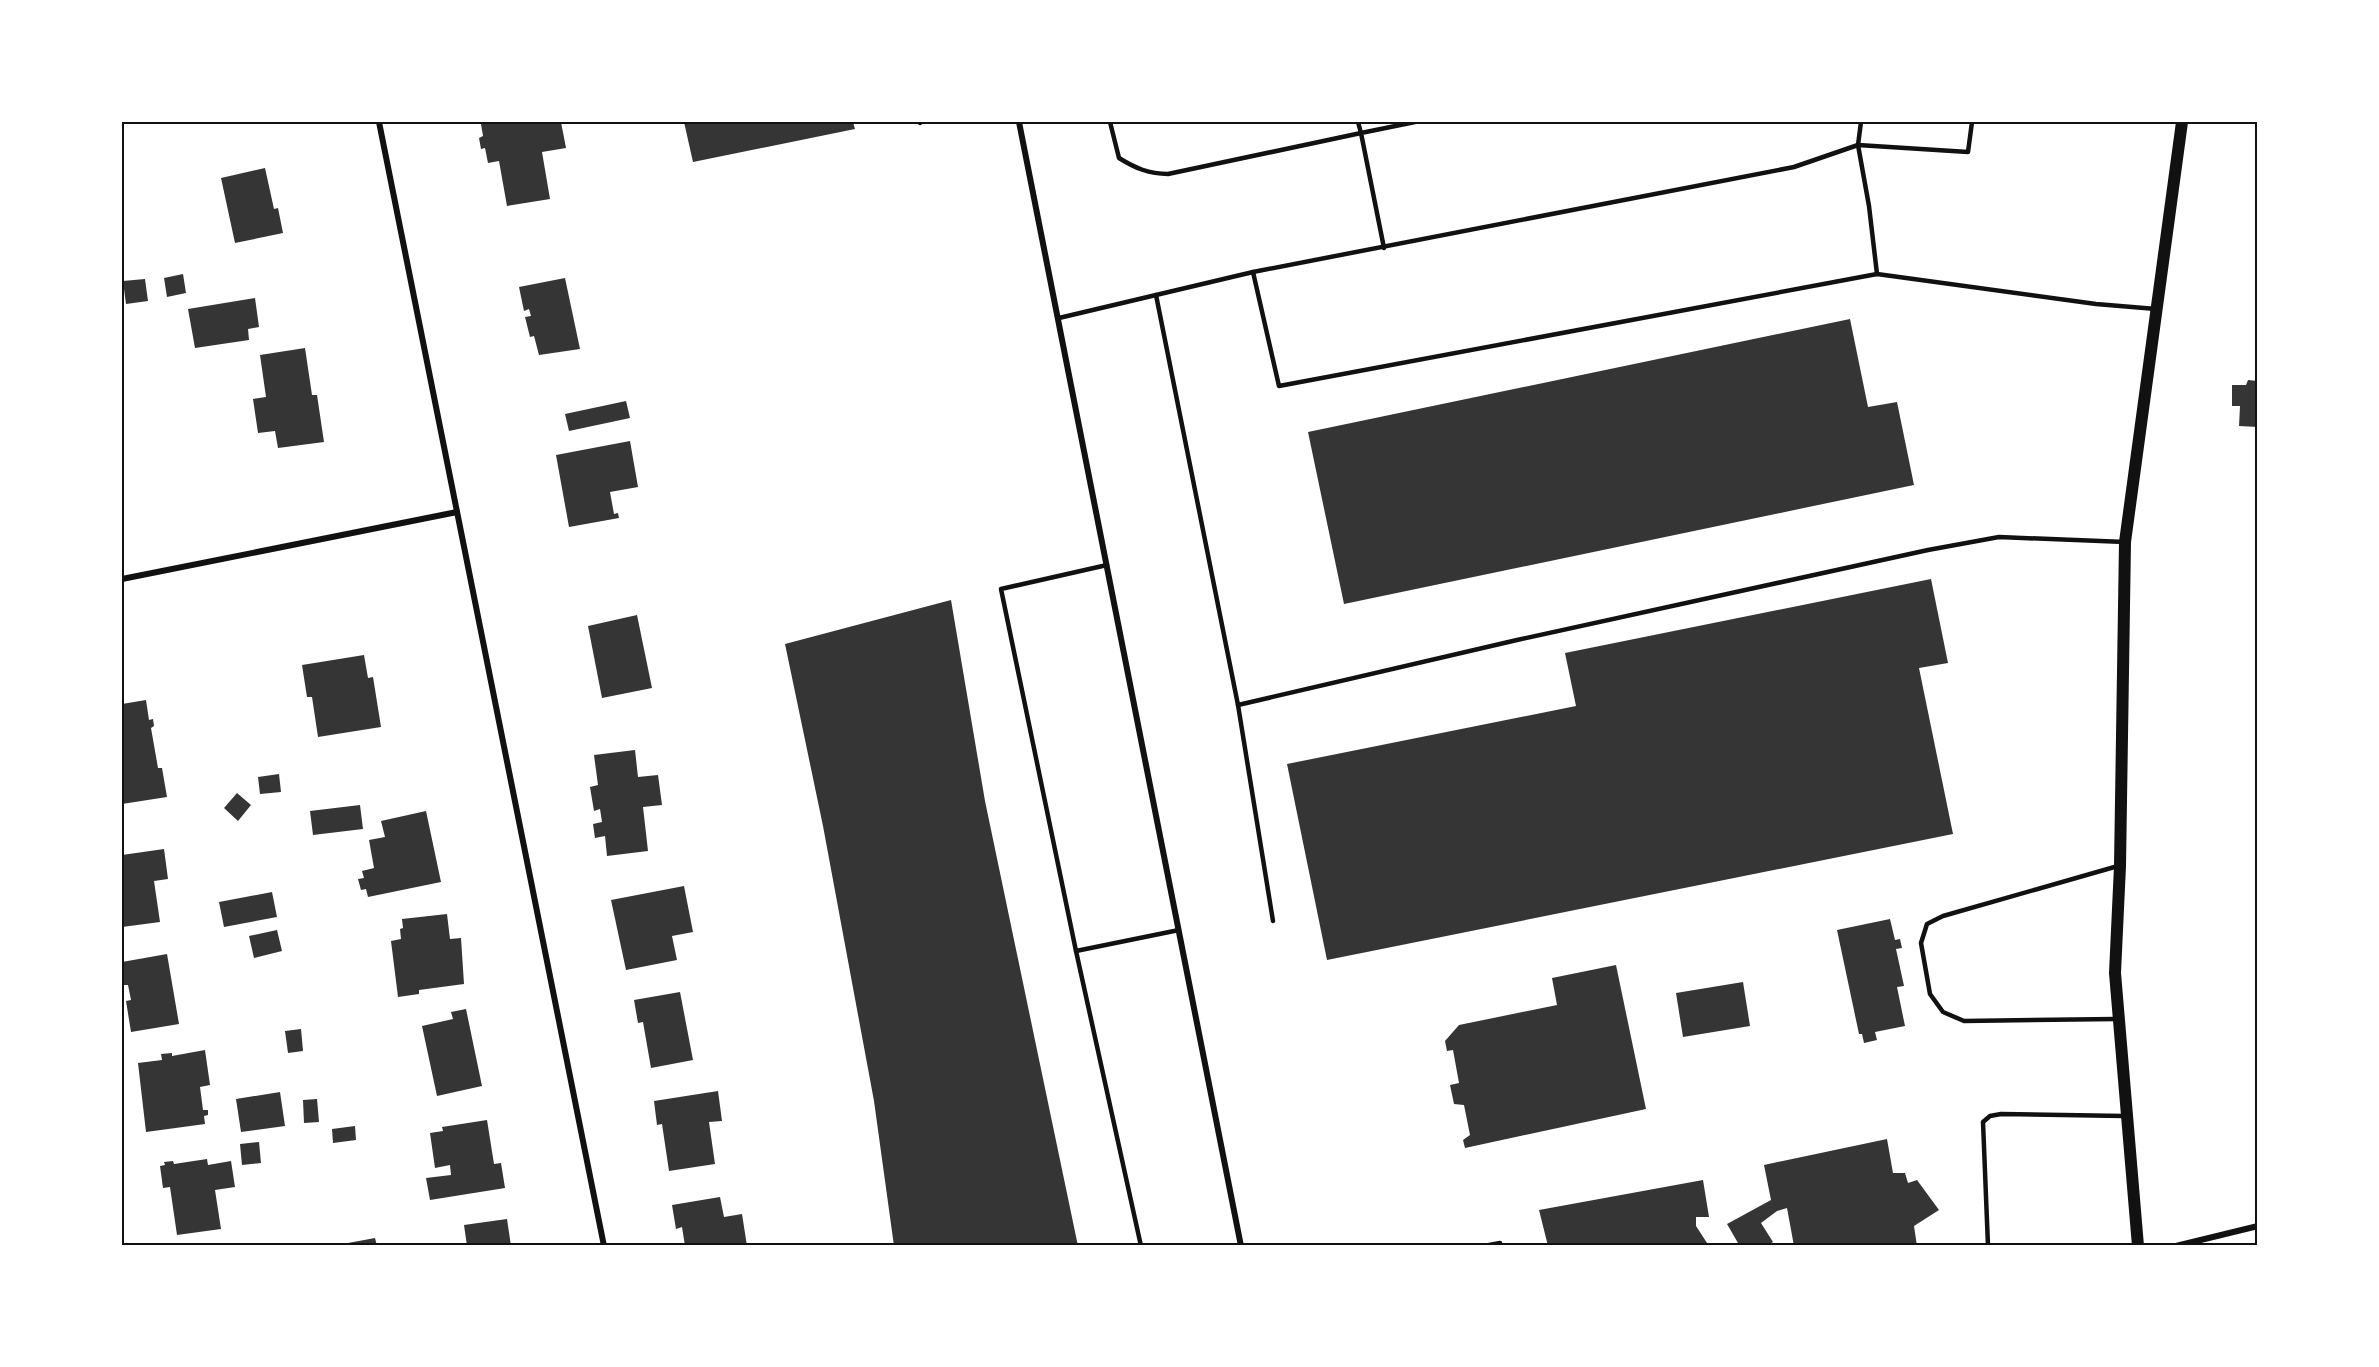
<svg xmlns="http://www.w3.org/2000/svg" width="2379" height="1367" viewBox="0 0 2379 1367" font-family="Roboto,sans-serif">
  <rect width="100%" height="100%" fill="#fff"/>
  <g fill="#353535">
    <path d="M494 122H561L566 148 542 152 550 199 507 206 499 161 488 163 485 148 481 149 479 138 483 136 481 124Z"/>
    <path d="M684 122H853L855 129 693 162Z"/>
    <path d="M265 168 274 209 278 208 283 233 235 243 221 178Z"/>
    <path d="M183 274 186 293 167 297 164 278Z"/>
    <path d="M565 278 580 349 539 355 534 336 530 337 525 317 531 316 529 309 524 311 519 287Z"/>
    <path d="M145 279 148 301 126 304 123 281Z"/>
    <path d="M255 298 259 327 248 329 249 340 195 348 188 309Z"/>
    <path d="M1850 319 1868 407 1897 402 1914 485 1344 604 1308 432Z"/>
    <path d="M305 348 312 395H317L324 442 278 448 275 431 258 433 253 399 266 397 260 355Z"/>
    <path d="M2248 380 2258 381V427L2239 426 2240 406H2232V385H2246Z"/>
    <path d="M626 401 630 418 569 431 565 414Z"/>
    <path d="M630 441 638 487 610 492 614 514 618 513 619 518 569 527 556 455Z"/>
    <path d="M1931 579 1948 663 1919 668 1953 834 1327 960 1287 764 1576 706 1565 653Z"/>
    <path d="M951 600 985 801 1078 1246H894L874 1101 823 826 785 644Z"/>
    <path d="M637 615 652 688 602 698 588 626Z"/>
    <path d="M364 655 368 678 373 677 381 727 318 737 312 697H307L302 665Z"/>
    <path d="M146 700 149 720 153 719 154 726 151 728 158 768H162L167 797 122 804V704Z"/>
    <path d="M635 750 638 777 658 775 662 805 643 807 648 851 607 856 605 836 595 838 593 824 602 822 600 809 594 811 590 787 598 785 594 755Z"/>
    <path d="M279 774 281 792 260 794 258 777Z"/>
    <path d="M237 793 251 805 238 821 224 808Z"/>
    <path d="M360 805 363 829 313 835 310 811Z"/>
    <path d="M426 811 441 882 368 897 366 889 361 890 358 879 364 878 362 871 374 868 369 840 385 837 381 821Z"/>
    <path d="M164 849 168 879 154 881 160 922 122 927V855Z"/>
    <path d="M684 886 693 932 672 936 677 960 626 970 611 900Z"/>
    <path d="M272 892 277 917 224 927 219 902Z"/>
    <path d="M447 914 450 939 461 938 464 984 419 990V994L398 997 391 941 401 939 400 929 403 928 402 919Z"/>
    <path d="M1890 919 1895 940 1900 939 1902 948 1896 949 1904 986 1897 987 1905 1026 1875 1032 1877 1040 1864 1043 1862 1034H1859L1837 930Z"/>
    <path d="M277 930 282 951 254 958 249 936Z"/>
    <path d="M167 954 179 1024 131 1032 126 1001 131 1000 128 985H122V962Z"/>
    <path d="M1616 965 1646 1109 1465 1148 1463 1140 1470 1135 1464 1105 1454 1104 1450 1085 1459 1083 1453 1050 1447 1051 1445 1041 1459 1025 1557 1005 1552 978Z"/>
    <path d="M1743 982 1750 1026 1683 1037 1676 993Z"/>
    <path d="M680 992 693 1060 651 1068 643 1022 638 1023 634 1000Z"/>
    <path d="M466 1009 482 1086 437 1096 422 1026 453 1019 451 1012Z"/>
    <path d="M301 1029 303 1051 288 1053 285 1031Z"/>
    <path d="M205 1050 210 1085 200 1087 203 1110H208V1115L204 1116 205 1124 146 1132 138 1063 162 1060 161 1054 172 1053V1056Z"/>
    <path d="M718 1091 722 1121 709 1122 715 1164 669 1171 662 1124 657 1125 654 1101Z"/>
    <path d="M280 1092 285 1126 241 1132 236 1099Z"/>
    <path d="M317 1099 319 1122 304 1123 303 1100Z"/>
    <path d="M487 1120 494 1164 501 1163 505 1188 430 1200 426 1178 451 1175 450 1165 435 1168 430 1133 443 1131 442 1127Z"/>
    <path d="M355 1126 356 1140 333 1143 332 1129Z"/>
    <path d="M1887 1139 1893 1173H1905L1908 1183 1917 1180 1939 1210 1914 1226 1917 1246H1794L1787 1208 1777 1211 1761 1223 1773 1242 1766 1246H1733L1738 1243 1727 1224 1771 1200 1764 1165Z"/>
    <path d="M259 1142 261 1163 242 1165 240 1144Z"/>
    <path d="M207 1159 208 1165 231 1161 235 1187 215 1190 221 1229 177 1235 170 1187 163 1188 160 1166 165 1165 164 1162 173 1161 174 1164Z"/>
    <path d="M1703 1180 1709 1217H1696V1226L1709 1246H1561L1556 1243 1548 1246 1539 1210Z"/>
    <path d="M720 1197 724 1217 742 1214 747 1246H685L682 1227 676 1229 672 1205Z"/>
    <path d="M507 1219 511 1246H467L464 1225Z"/>
    <path d="M375 1238 377 1246H349L348 1243Z"/>
  </g>
  <g fill="none" stroke-linecap="round" stroke-linejoin="round">
    <g stroke="#111" stroke-width="4.5">
      <path d="M920 122V123"/>
      <path d="M1110 122 1119 158C1135 168 1149 174 1168 174L1361 133 1358 122"/>
      <path d="M1861 122 1858 145 1869 206 1877 274"/>
      <path d="M1384 248 1361 133 1415 122"/>
      <path d="M1253 272 1279 386 1877 274 2096 304 2156 309"/>
      <path d="M1156 295 1238 705 1517 640 1928 550 1999 537 2125 542"/>
      <path d="M1059 318 1253 272 1794 167 1858 145 1968 152 1972 122"/>
      <path d="M1107 565 1001 589 1076 951 1141 1246"/>
      <path d="M1238 705 1273 921"/>
      <path d="M1076 951 1179 930"/>
      <path d="M2116 1019 1964 1021 1943 1012 1930 994 1921 943 1927 924 1943 916 2118 866"/>
      <path d="M1484 1246 1500 1243V1246"/>
      <path d="M1988 1246 1983 1122 1990 1116 2001 1114 2124 1116"/>
    </g>
    <g stroke="#111" stroke-width="6">
      <path d="M379 122 604 1246"/>
      <path d="M1019 122 1241 1246"/>
      <path d="M122 579 457 512"/>
      <path d="M2176 1246 2258 1226"/>
    </g>
    <path stroke="#111" stroke-width="12" d="M2138 1246 2115 973 2120 866 2125 542 2182 122"/>
  </g>
  <rect width="2379" height="1367" fill="none" stroke="#ffffff" stroke-width="246"/>
  <rect x="123" y="123" width="2133" height="1121" fill="none" stroke="#111" stroke-width="2"/>
</svg>
